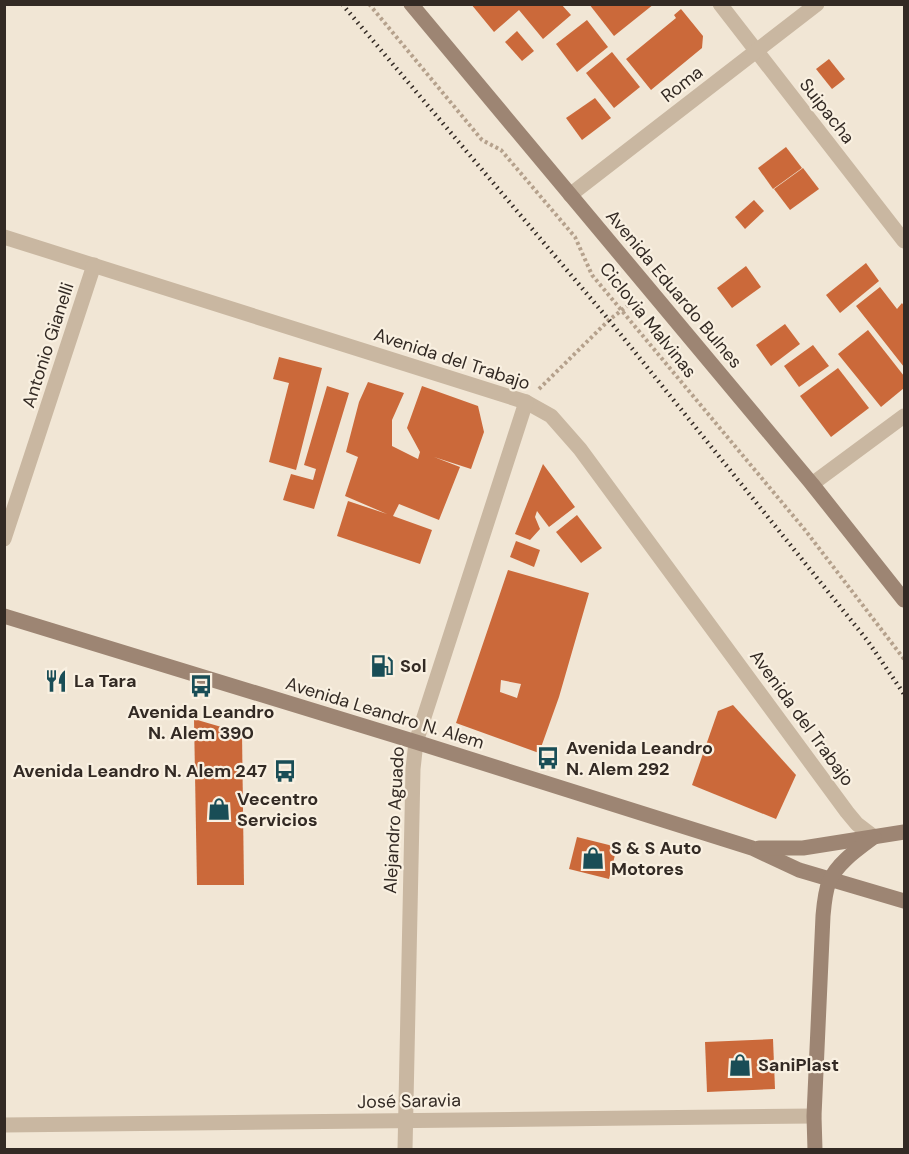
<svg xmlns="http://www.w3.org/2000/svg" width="909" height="1154" viewBox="0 0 909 1154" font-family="'DM Sans',sans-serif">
  <rect width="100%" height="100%" fill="#f1e6d5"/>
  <g fill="#cb693a" fill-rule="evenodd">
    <path d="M471 4H561L571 15 543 39 519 10 494 32Z"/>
    <path d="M589 4H654L614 36Z"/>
    <path d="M681 9 703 36 702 48 651 90 626 59 676 18 674 15Z"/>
    <path d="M587 20 608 47 577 72 556 44Z"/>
    <path d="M517 31 534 51 522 61 505 42Z"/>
    <path d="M612 52 640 87 614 108 586 73Z"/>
    <path d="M829 59 845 79 832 89 816 69Z"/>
    <path d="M595 98 611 118 582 140 566 118Z"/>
    <path d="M786 147 802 168 773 189 758 168Z"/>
    <path d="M803 168 819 189 790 210 774 189Z"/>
    <path d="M754 200 764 211 745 229 735 217Z"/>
    <path d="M866 263 879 281 840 313 826 295Z"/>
    <path d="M746 266 761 287 732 308 717 288Z"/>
    <path d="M880 287 897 309 902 303 904 306V367L856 306Z"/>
    <path d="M785 324 800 344 771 366 756 345Z"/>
    <path d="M868 330 904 376V388L881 407 838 354Z"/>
    <path d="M813 345 829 366 799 387 784 366Z"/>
    <path d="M279 357 322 368 296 470 269 462 289 383 273 379Z"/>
    <path d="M838 368 869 408 831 437 800 396Z"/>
    <path d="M368 382 404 393 392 420V446L418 459 420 452 407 428 422 386 478 406 484 432 471 469 434 457 460 467 439 520 399 504 393 516 432 530 420 564 337 536 348 501 387 514 345 496 358 457 346 452 359 402Z"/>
    <path d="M327 386 349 393 314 509 283 500 291 474 313 480 316 469 304 465Z"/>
    <path d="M543 464 575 507 549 527 537 511 535 517 540 529 530 540 515 534Z"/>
    <path d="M577 515 602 548 581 563 556 532Z"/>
    <path d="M516 541 540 550 534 567 510 557Z"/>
    <path d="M508 570 589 593 559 697 539 753 456 723ZM501 680 521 684 517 698 500 692Z"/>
    <path d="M733 705 796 775 776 819 692 785 718 711Z"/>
    <path d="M194 719 242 733 244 885H197Z"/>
    <path d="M577 837 617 847 609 879 569 869Z"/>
    <path d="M773 1039 775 1089 707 1092 705 1042Z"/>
  </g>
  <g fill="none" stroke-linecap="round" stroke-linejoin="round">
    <g stroke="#b5a18c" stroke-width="4" stroke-dasharray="3 3" stroke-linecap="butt">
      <path d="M369 4 482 140 501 150 575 237 592 275 805 530 904 659"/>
      <path d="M539 389 609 320 635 300"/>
    </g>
    <g stroke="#c9b7a1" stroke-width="15">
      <path d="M720 4 904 241"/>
      <path d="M570 195 817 4"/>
      <path d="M4 237 526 402 551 416 580 449 847 812 857 824 874 837"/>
      <path d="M812 484 904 416"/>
      <path d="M4 539 94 265"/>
      <path d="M4 1125 814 1116"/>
      <path d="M405 1150 413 769 416 742 526 402"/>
    </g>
    <g stroke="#9d8573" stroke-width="15">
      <path d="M411 4 812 484 904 600"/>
      <path d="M4 616 416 742 752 848 799 870 904 901"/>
      <path d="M759 848H803L904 832"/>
      <path d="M815 1150 814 1116 823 916C824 905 825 892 829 882 837 863 858 849 874 837"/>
    </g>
    <path stroke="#332a24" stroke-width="4.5" stroke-dasharray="1.5 4.5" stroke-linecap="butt" d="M342 4 609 320 867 640 904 694"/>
  </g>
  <defs>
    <g id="fuel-bare" transform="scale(1.8)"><path d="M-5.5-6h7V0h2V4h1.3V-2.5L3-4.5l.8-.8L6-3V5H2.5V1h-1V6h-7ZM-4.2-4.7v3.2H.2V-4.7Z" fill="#194d56" stroke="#f9f0e1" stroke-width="2.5" paint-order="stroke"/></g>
    <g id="restaurant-bare" transform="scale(1.8)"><path d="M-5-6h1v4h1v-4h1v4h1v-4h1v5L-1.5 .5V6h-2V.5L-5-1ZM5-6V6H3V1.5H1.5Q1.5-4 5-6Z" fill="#194d56" stroke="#f9f0e1" stroke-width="2.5" paint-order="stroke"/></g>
    <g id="bus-bare" transform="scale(1.8)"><path d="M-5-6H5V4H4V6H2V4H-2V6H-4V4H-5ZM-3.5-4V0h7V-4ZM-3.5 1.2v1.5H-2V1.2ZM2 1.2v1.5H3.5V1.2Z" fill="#194d56" stroke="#f9f0e1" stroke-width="2.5" paint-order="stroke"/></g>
    <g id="shop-bare" transform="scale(1.8)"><path d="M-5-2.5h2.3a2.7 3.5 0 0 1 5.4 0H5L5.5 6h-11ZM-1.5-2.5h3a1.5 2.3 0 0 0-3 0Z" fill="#194d56" stroke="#f9f0e1" stroke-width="2.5" paint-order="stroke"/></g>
  </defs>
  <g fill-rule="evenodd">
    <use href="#fuel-bare" x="382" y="666"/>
    <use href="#restaurant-bare" x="56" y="681"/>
    <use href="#bus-bare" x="201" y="686"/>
    <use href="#bus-bare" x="548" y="758"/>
    <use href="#bus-bare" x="285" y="771"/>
    <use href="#shop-bare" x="219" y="809"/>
    <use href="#shop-bare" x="593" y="858"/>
    <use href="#shop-bare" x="740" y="1065"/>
  </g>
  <g text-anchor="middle" stroke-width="4.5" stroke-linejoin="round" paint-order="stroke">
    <g font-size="18" fill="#332a24" stroke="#f9f0e1">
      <text transform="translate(682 84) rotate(-38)" y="6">Roma</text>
      <text transform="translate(827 111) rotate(52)" y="6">Suipacha</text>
      <text transform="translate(674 289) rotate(50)" y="6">Avenida Eduardo Bulnes</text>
      <text transform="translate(648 320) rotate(51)" y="6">Ciclovia Malvinas</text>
      <text transform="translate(48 345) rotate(-72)" y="6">Antonio Gianelli</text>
      <text transform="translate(452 359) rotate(18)" y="6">Avenida del Trabajo</text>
      <text transform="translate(385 713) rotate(17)" y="6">Avenida Leandro N. Alem</text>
      <text transform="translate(802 718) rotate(54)" y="6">Avenida del Trabajo</text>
      <text transform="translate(394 820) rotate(-87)" y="6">Alejandro Aguado</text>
      <text transform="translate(409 1101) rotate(-1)" y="6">José Saravia</text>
    </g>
    <g font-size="18" font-weight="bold" fill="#332a24" stroke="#f9f0e1" text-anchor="start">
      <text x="400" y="672">Sol</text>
      <text x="74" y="687">La Tara</text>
      <text x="201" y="718" text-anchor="middle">Avenida Leandro<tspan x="201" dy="21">N. Alem 390</tspan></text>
      <text x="566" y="754">Avenida Leandro<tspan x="566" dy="21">N. Alem 292</tspan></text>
      <text x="267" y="777" text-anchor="end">Avenida Leandro N. Alem 247</text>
      <text x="237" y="805">Vecentro<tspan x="237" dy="21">Servicios</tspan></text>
      <text x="611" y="854">S &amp; S Auto<tspan x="611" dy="21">Motores</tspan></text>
      <text x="758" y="1071">SaniPlast</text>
    </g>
  </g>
  <rect width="909" height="1154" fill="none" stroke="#332a24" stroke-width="12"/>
</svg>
